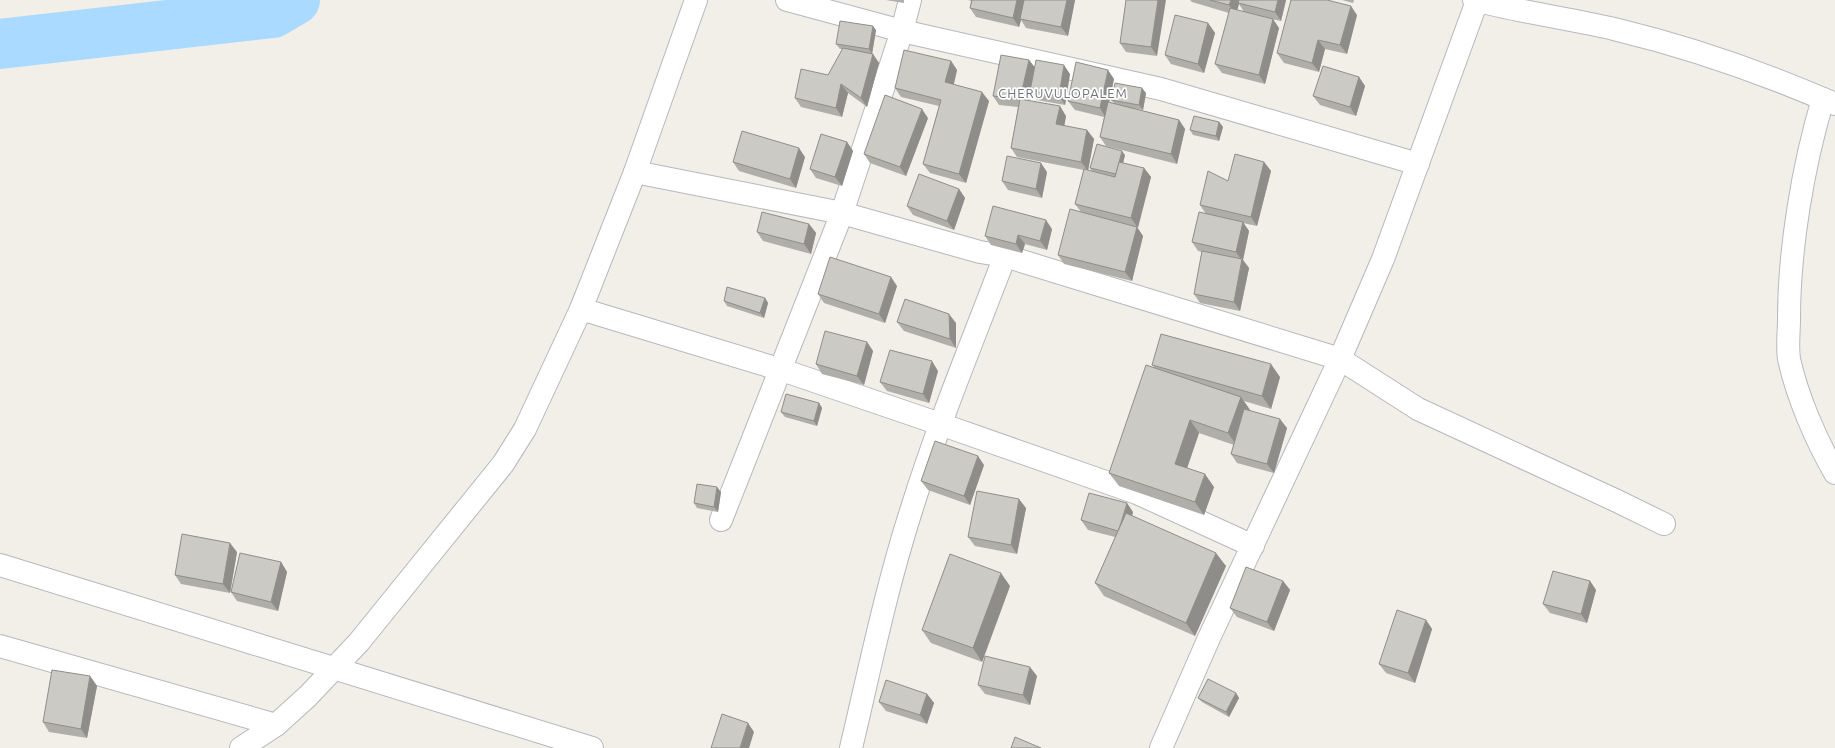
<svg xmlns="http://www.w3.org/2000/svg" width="1835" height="748" viewBox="0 0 1835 748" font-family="Ubuntu,sans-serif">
  <rect width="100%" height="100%" fill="#f1efe8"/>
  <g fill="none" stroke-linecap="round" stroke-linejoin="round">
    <path stroke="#aadaff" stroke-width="50" d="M0 44 273 13 295 0"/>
    <g stroke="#b5b8bc" stroke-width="24">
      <g id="street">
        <path d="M787 0 902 31 1161 89 1418 164"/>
        <path d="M635 172 842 213 980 252 1005 256 1340 359 1418 409 1617 501 1664 524"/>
        <path d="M581 309 782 370 940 424 1137 493 1253 546"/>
        <path d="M721 520 842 213 902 31 910 0"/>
        <path d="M0 565 592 748"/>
        <path d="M0 646 276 725"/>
        <path d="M241 748 276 725 308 696 359 642 503 464 525 429 581 309 635 172 696 0"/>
        <path d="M851 748C870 668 886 589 911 511 938 424 973 340 1005 256"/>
        <path d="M1161 748 1209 638 1340 359 1383 259 1477 1"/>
      </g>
    </g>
    <g stroke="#b6babf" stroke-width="24">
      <g id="secondary">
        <path d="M1474 0C1520 12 1567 18 1614 29 1689 47 1764 73 1835 104"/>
        <path d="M1823 99C1803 166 1789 249 1789 319 1789 332 1787 346 1789 359 1797 396 1816 440 1835 473"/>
      </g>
    </g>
    <use href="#street" stroke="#fff" stroke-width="22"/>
    <use href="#secondary" stroke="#fff" stroke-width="22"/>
  </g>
  <g fill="#afaea9" fill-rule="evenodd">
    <path d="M886 0H904V3Z"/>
    <path d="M968 0H1075L1068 36 1026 28 1021 20 1019 27 976 17 970 8 971 1Z"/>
    <path d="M1126 0 1157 56 1126 52 1120 43Z"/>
    <path d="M1190 0H1286L1281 21 1267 18 1279 28 1265 84 1222 73 1215 64 1229 13 1192 2ZM1239 4 1244 12 1237 10Z"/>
    <path d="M1342 0H1354L1353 3Z"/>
    <path d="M1357 15 1347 54 1325 49 1319 72 1284 63 1277 53Z"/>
    <path d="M1208 23 1215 33 1204 73 1171 64 1165 55Z"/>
    <path d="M876 30 872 54 879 63 867 107 848 93 842 117 801 107 795 98 828 75 843 49H840L836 44Z"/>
    <path d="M1029 60 1035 68 1070 74 1065 105 1037 100 1030 91 1031 89 1028 101 1066 116 1064 126 1087 130 1094 139 1088 170 1093 172 1090 168 1125 155 1123 163 1144 168 1151 177 1137 228 1143 236 1132 281 1064 264 1058 255 1081 212 1075 204 1084 170 1017 157 1011 148 1018 107 999 105 993 96Z"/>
    <path d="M951 61 957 70 954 84 989 101 966 183 930 173 923 164 939 106 901 97 895 88Z"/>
    <path d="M1359 77 1365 86 1356 116 1320 105 1313 96Z"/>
    <path d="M1114 79 1109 102 1114 103 1111 100 1146 93 1143 110 1132 108 1179 120 1185 129 1177 164 1106 146 1100 137 1104 117 1075 110 1068 101Z"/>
    <path d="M928 118 906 176 870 163 864 154Z"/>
    <path d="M1219 122 1223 127 1219 141 1193 135 1190 130Z"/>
    <path d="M847 142 853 151 842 186 816 178 810 169Z"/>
    <path d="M805 157 796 188 739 171 733 162Z"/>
    <path d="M1264 162 1271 171 1257 226 1243 223 1249 231 1243 260 1249 268 1240 311 1200 303 1194 294 1202 252 1198 251 1192 242 1206 214 1200 205 1228 181Z"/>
    <path d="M1047 172 1042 198 1008 190 1002 181Z"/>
    <path d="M959 189 965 198 954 230 913 215 907 206Z"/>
    <path d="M809 224 816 233 811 254 763 241 757 232Z"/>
    <path d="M1052 229 1047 250 1025 244 1022 253 991 245 985 236Z"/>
    <path d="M897 286 885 323 824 303 818 294Z"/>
    <path d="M765 298 768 303 764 318 727 306 724 301Z"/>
    <path d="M897 322 956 323V348L904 331Z"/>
    <path d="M867 342 873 351 864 385 822 374 816 364Z"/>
    <path d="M1152 365 1280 377 1271 409 1244 401 1250 410 1287 428 1274 473 1237 463 1231 454 1234 445 1199 433 1187 468 1214 487 1204 515 1119 486 1109 473 1154 367Z"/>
    <path d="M938 371 929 403 887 391 880 382Z"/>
    <path d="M819 403 822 408 817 426 785 417 781 412Z"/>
    <path d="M984 465 970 505 928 490 921 481Z"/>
    <path d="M721 492 718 512 697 508 694 503Z"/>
    <path d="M1026 508 1017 554 975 546 968 537Z"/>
    <path d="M1133 512 1132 516 1226 566 1195 636 1104 596 1095 583 1115 537 1088 530 1081 520Z"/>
    <path d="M237 552 230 593 181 584 175 575Z"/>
    <path d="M281 562 287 572 278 611 237 601 231 592Z"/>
    <path d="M1283 581 1290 590 1274 631 1237 617 1230 608Z"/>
    <path d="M1590 581 1596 590 1587 623 1550 613 1543 604Z"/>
    <path d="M1010 586 982 662 931 643 922 630Z"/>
    <path d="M1426 620 1432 629 1415 683 1386 673 1379 664Z"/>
    <path d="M90 676 97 686 87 738 49 732 43 722Z"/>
    <path d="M1037 676 1030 705 985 694 978 685Z"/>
    <path d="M1236 693 1239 698 1229 717 1202 702 1198 698Z"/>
    <path d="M927 694 934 703 927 724 886 711 879 702Z"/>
  </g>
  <g fill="#8f8d8a">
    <path d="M1017 0H1025L1020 19 1021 20 1019 27 1013 18Z"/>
    <path d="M1067 0H1075L1068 36 1061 27Z"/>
    <path d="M1158 0H1166L1157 56 1151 47Z"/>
    <path d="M1231 0H1240L1236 15 1229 5Z"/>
    <path d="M1278 0H1286L1281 21 1275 12Z"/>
    <path d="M1351 6 1357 15 1347 54 1340 45Z"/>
    <path d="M1273 19 1279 28 1265 84 1259 75Z"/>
    <path d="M1208 23 1215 33 1204 73 1198 64Z"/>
    <path d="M873 26 876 30 872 54 869 49Z"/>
    <path d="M1318 40 1325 49 1319 72 1312 63Z"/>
    <path d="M873 54 879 63 867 107 861 98Z"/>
    <path d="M1029 60 1036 69 1026 108 1020 99Z"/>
    <path d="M951 61 957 70 952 91 945 82Z"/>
    <path d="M1064 65 1070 74 1065 105 1059 96Z"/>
    <path d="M1108 70 1114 79 1106 118 1100 108Z"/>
    <path d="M1359 77 1365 86 1356 116 1350 107Z"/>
    <path d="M841 84 848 93 842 117 836 108Z"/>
    <path d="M1142 88 1146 93 1143 110 1139 105Z"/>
    <path d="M982 92 989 101 966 183 959 174Z"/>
    <path d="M1060 106 1066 116 1063 133 1056 124Z"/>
    <path d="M922 109 928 118 906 176 900 167Z"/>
    <path d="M1179 120 1185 129 1177 164 1171 154Z"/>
    <path d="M1219 122 1223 127 1219 141 1216 136Z"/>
    <path d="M1087 130 1094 139 1088 171 1081 162Z"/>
    <path d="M847 142 853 151 842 186 835 177Z"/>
    <path d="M799 148 805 157 796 188 790 179Z"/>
    <path d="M1122 151 1125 155 1119 179 1116 175Z"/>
    <path d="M1264 162 1271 171 1257 226 1251 217Z"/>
    <path d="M1041 163 1047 172 1042 198 1036 189Z"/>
    <path d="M1144 168 1151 177 1138 228 1131 218Z"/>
    <path d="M959 189 965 198 954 230 947 221Z"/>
    <path d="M1046 220 1052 229 1047 250 1040 241Z"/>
    <path d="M1243 222 1249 231 1243 260 1249 268 1240 311 1234 302 1242 261 1236 252Z"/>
    <path d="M809 224 816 233 811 254 804 244Z"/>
    <path d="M1137 227 1143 236 1132 281 1125 272Z"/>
    <path d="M1018 235 1025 244 1022 253 1016 244Z"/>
    <path d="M891 277 897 286 885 323 879 314Z"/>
    <path d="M765 298 768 303 764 318 760 313Z"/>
    <path d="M949 314 956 323V348L950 339Z"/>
    <path d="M867 342 873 351 864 385 857 376Z"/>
    <path d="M932 361 938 371 929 403 923 394Z"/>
    <path d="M1271 364 1280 377 1271 409 1262 396Z"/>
    <path d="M1241 397 1250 410 1237 446 1228 433Z"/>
    <path d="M819 403 822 408 817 426 814 421Z"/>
    <path d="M1280 419 1287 428 1274 473 1267 464Z"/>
    <path d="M1190 420 1199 433 1184 477 1175 464Z"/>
    <path d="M978 456 984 465 970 505 964 496Z"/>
    <path d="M1205 474 1214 487 1204 515 1195 502Z"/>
    <path d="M717 487 721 492 718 512 714 507Z"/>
    <path d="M1019 499 1026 508 1017 554 1011 545Z"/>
    <path d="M1127 503 1133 512 1125 541 1119 531Z"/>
    <path d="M230 543 237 552 230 593 223 584Z"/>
    <path d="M1216 553 1226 566 1195 636 1186 623Z"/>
    <path d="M281 562 287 572 278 611 271 602Z"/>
    <path d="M1001 573 1010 586 982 662 973 648Z"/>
    <path d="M1283 581 1290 590 1274 631 1267 622Z"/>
    <path d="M1590 581 1596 590 1587 623 1581 614Z"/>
    <path d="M1426 620 1432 629 1415 683 1408 673Z"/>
    <path d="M1030 667 1037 676 1030 705 1023 695Z"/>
    <path d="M90 676 97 686 87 738 81 729Z"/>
    <path d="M1236 693 1239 698 1229 717 1226 712Z"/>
    <path d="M927 694 934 703 927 724 920 715Z"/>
    <path d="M748 723 754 732 749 748H740Z"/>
  </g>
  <g fill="#cccac5" stroke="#8f8d8a">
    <path d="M972 0H1017L1013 18 970 8Z"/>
    <path d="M1024 0H1067L1061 27 1020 19Z"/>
    <path d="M1126 0H1158L1151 47 1120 43Z"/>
    <path d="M1210 0H1231L1229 5Z"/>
    <path d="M1239 0H1278L1275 12 1238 3Z"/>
    <path d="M1291 0H1327L1351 6 1340 45 1318 40 1312 63 1277 53Z"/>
    <path d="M1230 8 1273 19 1259 75 1215 64Z"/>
    <path d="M1175 15 1208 23 1198 64 1165 55Z"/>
    <path d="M840 21 873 26 869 49 836 44Z"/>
    <path d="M843 48 873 54 861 98 841 84 836 108 795 98 801 69 828 75Z"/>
    <path d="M904 50 951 61 945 82 982 92 959 174 923 164 941 100 895 88Z"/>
    <path d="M1001 55 1029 60 1020 99 993 96Z"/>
    <path d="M1036 60 1064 65 1059 96 1030 91Z"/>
    <path d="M1076 62 1108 70 1100 108 1068 101Z"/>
    <path d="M1323 66 1359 77 1350 107 1313 96Z"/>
    <path d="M1115 83 1142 88 1139 105 1111 100Z"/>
    <path d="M885 95 922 109 900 167 864 154Z"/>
    <path d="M1020 99 1060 106 1056 124 1087 130 1081 162 1011 148Z"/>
    <path d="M1108 102 1179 120 1171 154 1100 137Z"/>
    <path d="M1194 116 1219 122 1216 136 1190 130Z"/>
    <path d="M742 131 799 148 790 179 733 162Z"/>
    <path d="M821 134 847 142 835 177 810 169Z"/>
    <path d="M1097 144 1122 151 1116 174 1090 168Z"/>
    <path d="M1235 154 1264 162 1251 217 1200 205 1208 171 1228 181Z"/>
    <path d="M1007 156 1041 163 1036 189 1002 181Z"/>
    <path d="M1119 162 1144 168 1131 218 1075 204 1084 169 1115 177Z"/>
    <path d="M919 174 959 189 947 221 907 206Z"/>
    <path d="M993 206 1046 220 1040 241 1018 235 1016 244 985 236Z"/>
    <path d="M1070 209 1137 227 1125 272 1058 255Z"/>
    <path d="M762 212 809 224 804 244 757 232Z"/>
    <path d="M1199 212 1243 222 1236 252 1192 242Z"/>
    <path d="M1202 251 1242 259 1234 302 1194 294Z"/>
    <path d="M830 257 891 277 879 314 818 294Z"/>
    <path d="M727 287 765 298 760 313 724 301Z"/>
    <path d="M905 299 949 314 950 339 897 322Z"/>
    <path d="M825 331 867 342 857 376 816 364Z"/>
    <path d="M1161 334 1271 364 1262 396 1152 365Z"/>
    <path d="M890 350 932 361 923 394 880 382Z"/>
    <path d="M1146 365 1241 397 1228 433 1190 420 1175 464 1205 474 1195 502 1109 473Z"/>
    <path d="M786 394 819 403 814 421 781 412Z"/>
    <path d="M1244 409 1280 419 1267 464 1231 454Z"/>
    <path d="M935 441 978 456 964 496 921 481Z"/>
    <path d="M697 484 717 487 714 507 694 503Z"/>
    <path d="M977 491 1019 499 1011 545 968 537Z"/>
    <path d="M1089 493 1127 503 1121 523 1118 531 1081 520Z"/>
    <path d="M1126 513 1216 553 1186 623 1095 583Z"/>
    <path d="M182 534 230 543 223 584 175 575Z"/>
    <path d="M240 553 281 562 271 602 231 592Z"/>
    <path d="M950 554 1001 573 973 648 922 630Z"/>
    <path d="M1246 567 1283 581 1267 622 1230 608Z"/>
    <path d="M1553 571 1590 581 1581 614 1543 604Z"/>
    <path d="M1397 610 1426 620 1408 673 1379 664Z"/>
    <path d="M985 656 1030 667 1023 695 978 685Z"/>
    <path d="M52 670 90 676 81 729 43 722Z"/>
    <path d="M1208 679 1236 693 1226 712 1198 698Z"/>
    <path d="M886 680 927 694 920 715 879 702Z"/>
    <path d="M722 714 748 723 740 748H711Z"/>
    <path d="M1015 737 1041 748H1011Z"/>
  </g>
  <g text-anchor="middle" stroke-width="3.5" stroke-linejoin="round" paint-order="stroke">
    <g font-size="13" letter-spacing="1" fill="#70757a" stroke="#fff">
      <text x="1063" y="98">CHERUVULOPALEM</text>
    </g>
  </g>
</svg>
